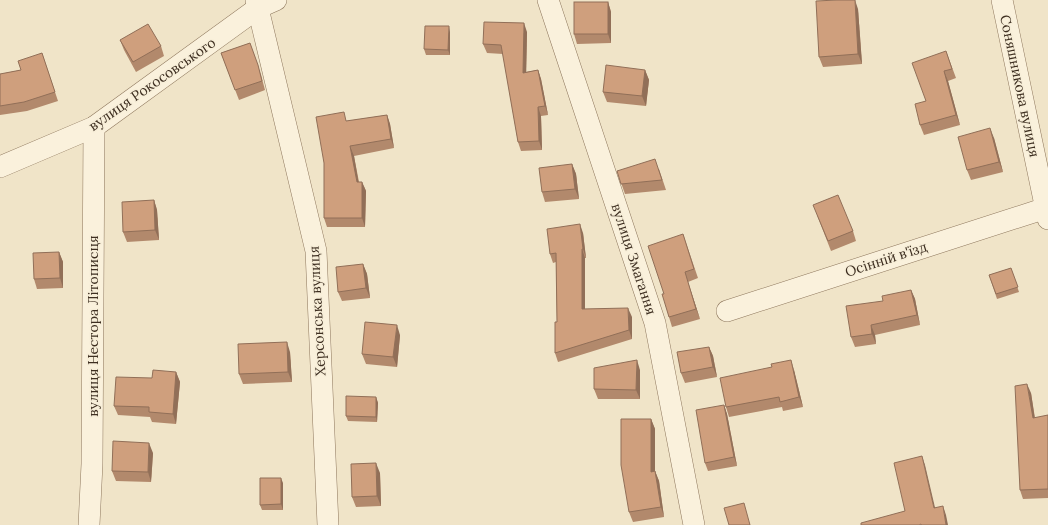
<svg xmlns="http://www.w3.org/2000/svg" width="1048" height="525" viewBox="0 0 1048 525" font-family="Lora,serif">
  <rect width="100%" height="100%" fill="#f0e4c8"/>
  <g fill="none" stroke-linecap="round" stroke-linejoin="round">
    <g stroke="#8d765c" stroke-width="22">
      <g id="minor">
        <path d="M256 0 316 251 328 525"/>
        <path d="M548 0 655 323 694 525"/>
        <path d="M1002 0 1048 219"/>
        <path d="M0 167 94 127 258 8 276 0"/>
        <path d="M727 311 1046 208"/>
        <path d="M89 525 92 464 94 127"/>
      </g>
    </g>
    <use href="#minor" stroke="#faf1dc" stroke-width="21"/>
  </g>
  <g fill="#b2896c">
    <path d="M608 2 611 12V43L577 44 574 34Z"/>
    <path d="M858 9 862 64 823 67 819 57Z"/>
    <path d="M450 32V55H426L424 49Z"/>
    <path d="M527 32 526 72 538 70 541 79 548 115 541 116 542 150 521 151 518 142 503 54 487 53 483 44Z"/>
    <path d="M120 40 161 46 164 56 136 72 124 50Z"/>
    <path d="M250 43 261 75 265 90 239 100 221 53Z"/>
    <path d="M946 51 956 78 948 81 960 125 924 135 920 125 926 101Z"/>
    <path d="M42 53 58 101 27 111 0 115V74L21 70Z"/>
    <path d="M645 70 649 80 646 106 607 102 603 92Z"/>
    <path d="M387 115 390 124 394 148 354 156 359 182H362L366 191 365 227H327L324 218 347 121Z"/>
    <path d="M994 138 1003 172 971 180 967 170Z"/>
    <path d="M572 164 576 174 579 199 545 202 542 192Z"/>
    <path d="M659 169 666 190 625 194 617 171Z"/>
    <path d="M154 200 157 210 159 240 127 242 123 232Z"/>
    <path d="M817 215 853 231 856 241 831 251Z"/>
    <path d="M583 233 586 258H585V309L632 317V339L558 362 555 353 557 322 556 262 553 263 550 254Z"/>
    <path d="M683 234 698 278 688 282 700 319 672 327 669 317 664 294Z"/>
    <path d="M59 252 63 262V288L37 289 34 279Z"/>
    <path d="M363 264 367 274 370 298 342 301 338 292Z"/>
    <path d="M1011 268 1019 292 997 299 989 275Z"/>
    <path d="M911 290 915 299 920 325 875 335 876 344 855 347 851 337 883 301Z"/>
    <path d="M400 335 397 367 366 364 362 354Z"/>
    <path d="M709 347 713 356 717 377 685 383 681 373Z"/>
    <path d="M290 352 292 382 243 384 239 374Z"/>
    <path d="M640 370V399H598L594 389Z"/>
    <path d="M794 370 803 407 783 411 782 407 729 417 726 407Z"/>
    <path d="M176 372 180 382 176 424 152 422 150 417 118 415 114 406 152 378Z"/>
    <path d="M1031 393 1035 418 1048 415V498L1023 499 1020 490Z"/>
    <path d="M376 397 378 403 377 422 348 421 346 416Z"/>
    <path d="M724 405 727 414 737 466 708 471 705 463Z"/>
    <path d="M651 419 655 429V471L659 481 664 517 633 522 629 512Z"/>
    <path d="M153 453 151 482 116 481 112 471Z"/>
    <path d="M380 473 381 506 356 507 352 497Z"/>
    <path d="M283 483V510H262L260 505Z"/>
  </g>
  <g fill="#916f58">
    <path d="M855 0 858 9 862 64 858 54Z"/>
    <path d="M608 2 611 12V43L608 34Z"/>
    <path d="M524 23 527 32 526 82 523 73Z"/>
    <path d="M449 26 450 32V55L448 50Z"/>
    <path d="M538 70 541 79 548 115 545 106Z"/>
    <path d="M645 70 649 80 646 106 642 96Z"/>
    <path d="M944 71 948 81 960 125 956 115Z"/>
    <path d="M538 107 541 116 542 150 539 141Z"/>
    <path d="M387 115 390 124 394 148 391 139Z"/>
    <path d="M990 128 994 138 1003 172 999 162Z"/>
    <path d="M350 146 354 156 360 191 357 182Z"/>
    <path d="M572 164 576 174 579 199 575 189Z"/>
    <path d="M362 182 366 191 365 227 362 218Z"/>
    <path d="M154 200 157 210 159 240 155 230Z"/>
    <path d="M580 224 583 233 586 258 583 249Z"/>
    <path d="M582 249 585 258V318L582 309Z"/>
    <path d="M59 252 63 262V288L60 278Z"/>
    <path d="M363 264 367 274 370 298 366 288Z"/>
    <path d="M685 272 688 282 700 319 696 309Z"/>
    <path d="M911 290 915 299 920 325 917 315Z"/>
    <path d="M628 308 632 317V339L629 330Z"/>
    <path d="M397 325 400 335 397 367 393 357Z"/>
    <path d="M871 325 875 335 876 344 872 334Z"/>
    <path d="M287 342 290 352 292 382 288 372Z"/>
    <path d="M709 347 713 356 717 377 713 367Z"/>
    <path d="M637 360 640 370V399L636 390Z"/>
    <path d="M791 360 794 370 803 407 799 397Z"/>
    <path d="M176 372 180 382 176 424 173 414Z"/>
    <path d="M1027 384 1031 393 1036 427 1033 418Z"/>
    <path d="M376 397 378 403 377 422 376 417Z"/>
    <path d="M724 405 727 414 737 466 734 457Z"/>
    <path d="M651 419 655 429V482L651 472Z"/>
    <path d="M149 443 153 453 151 482 148 472Z"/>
    <path d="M922 456 925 465 937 516 934 508Z"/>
    <path d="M376 463 380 473 381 506 377 496Z"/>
    <path d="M655 471 659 481 664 517 661 507Z"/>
    <path d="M281 478 283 483V510L281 504Z"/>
    <path d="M943 506 946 515 948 525H946Z"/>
  </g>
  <g fill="#cf9f7d" stroke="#916f58">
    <path d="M837 0H855L858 54 819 57 816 1Z"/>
    <rect x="574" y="2" width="34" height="32"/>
    <path d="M484 22 524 23 523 73 538 70 545 106 538 107 539 141 518 142 501 45 483 44Z"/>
    <path d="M148 24 161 46 133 62 120 40Z"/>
    <path d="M425 26H449L448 50 424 49Z"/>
    <path d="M250 43 258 65 262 81 235 90 221 53Z"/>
    <path d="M946 51 952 69 944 71 956 115 920 125 915 104 926 101 912 63Z"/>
    <path d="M42 53 55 92 24 102 0 106V74L21 70 18 61Z"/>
    <path d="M606 65 645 70 642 96 603 92Z"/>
    <path d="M344 112 346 121 387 115 391 139 350 146 357 182H362V218H324V163L316 117Z"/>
    <path d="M990 128 999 162 967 170 958 137Z"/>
    <path d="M655 159 662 180 621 184 617 171Z"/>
    <path d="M572 164 575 189 542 192 539 168Z"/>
    <path d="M838 195 853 231 828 241 813 205Z"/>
    <path d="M154 200 155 230 123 232 122 202Z"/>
    <path d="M580 224 583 249H582V309L628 308 629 330 555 353V322H557L556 253 550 254 547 229Z"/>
    <path d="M683 234 694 269 685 272 696 309 669 317 662 294H664L648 246Z"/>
    <path d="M59 252 60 278 34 279 33 253Z"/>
    <path d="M363 264 366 288 338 292 336 267Z"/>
    <path d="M1011 268 1018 287 996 294 989 275Z"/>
    <path d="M911 290 917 315 871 325 872 334 851 337 846 306 883 301 882 296Z"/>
    <path d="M365 322 397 325 393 357 362 354Z"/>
    <path d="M287 342 288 372 239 374 238 344Z"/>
    <path d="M709 347 713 367 681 373 677 352Z"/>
    <path d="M637 360 636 390 594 389V368Z"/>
    <path d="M791 360 799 397 780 402 779 397 726 407 720 378 772 367 771 364Z"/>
    <path d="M153 370 176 372 173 414 149 412V407L114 406 116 377 152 378Z"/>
    <path d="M1027 384 1033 418 1048 415V489L1020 490 1015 386Z"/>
    <path d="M346 396 376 397V417L346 416Z"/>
    <path d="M724 405 734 457 705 463 696 410Z"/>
    <path d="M621 419H651V472L655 471 661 507 629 512 621 465Z"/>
    <path d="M113 441 149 443 148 472 112 471Z"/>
    <path d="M922 456 934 508 943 506 946 525H921V524L919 525H861V523L905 511 894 463Z"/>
    <path d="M376 463 377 496 352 497 351 464Z"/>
    <path d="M260 478H281V504L260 505Z"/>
    <path d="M744 503 750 525H729L724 508Z"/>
  </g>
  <g text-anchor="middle" stroke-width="3" stroke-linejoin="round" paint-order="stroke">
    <g font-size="14" fill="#3d2e20" stroke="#f7eed8">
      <text transform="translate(152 84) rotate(-35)" y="5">вулиця Рокосовського</text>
      <text transform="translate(1020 86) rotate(78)" y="5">Соняшникова вулиця</text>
      <text transform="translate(634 259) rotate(72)" y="5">вулиця Змагання</text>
      <text transform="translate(886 259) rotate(-18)" y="5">Осінній в'їзд</text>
      <text transform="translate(317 311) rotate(-93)" y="5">Херсонська вулиця</text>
      <text transform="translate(93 326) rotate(-90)" y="5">вулиця Нестора Літописця</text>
    </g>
  </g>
</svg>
